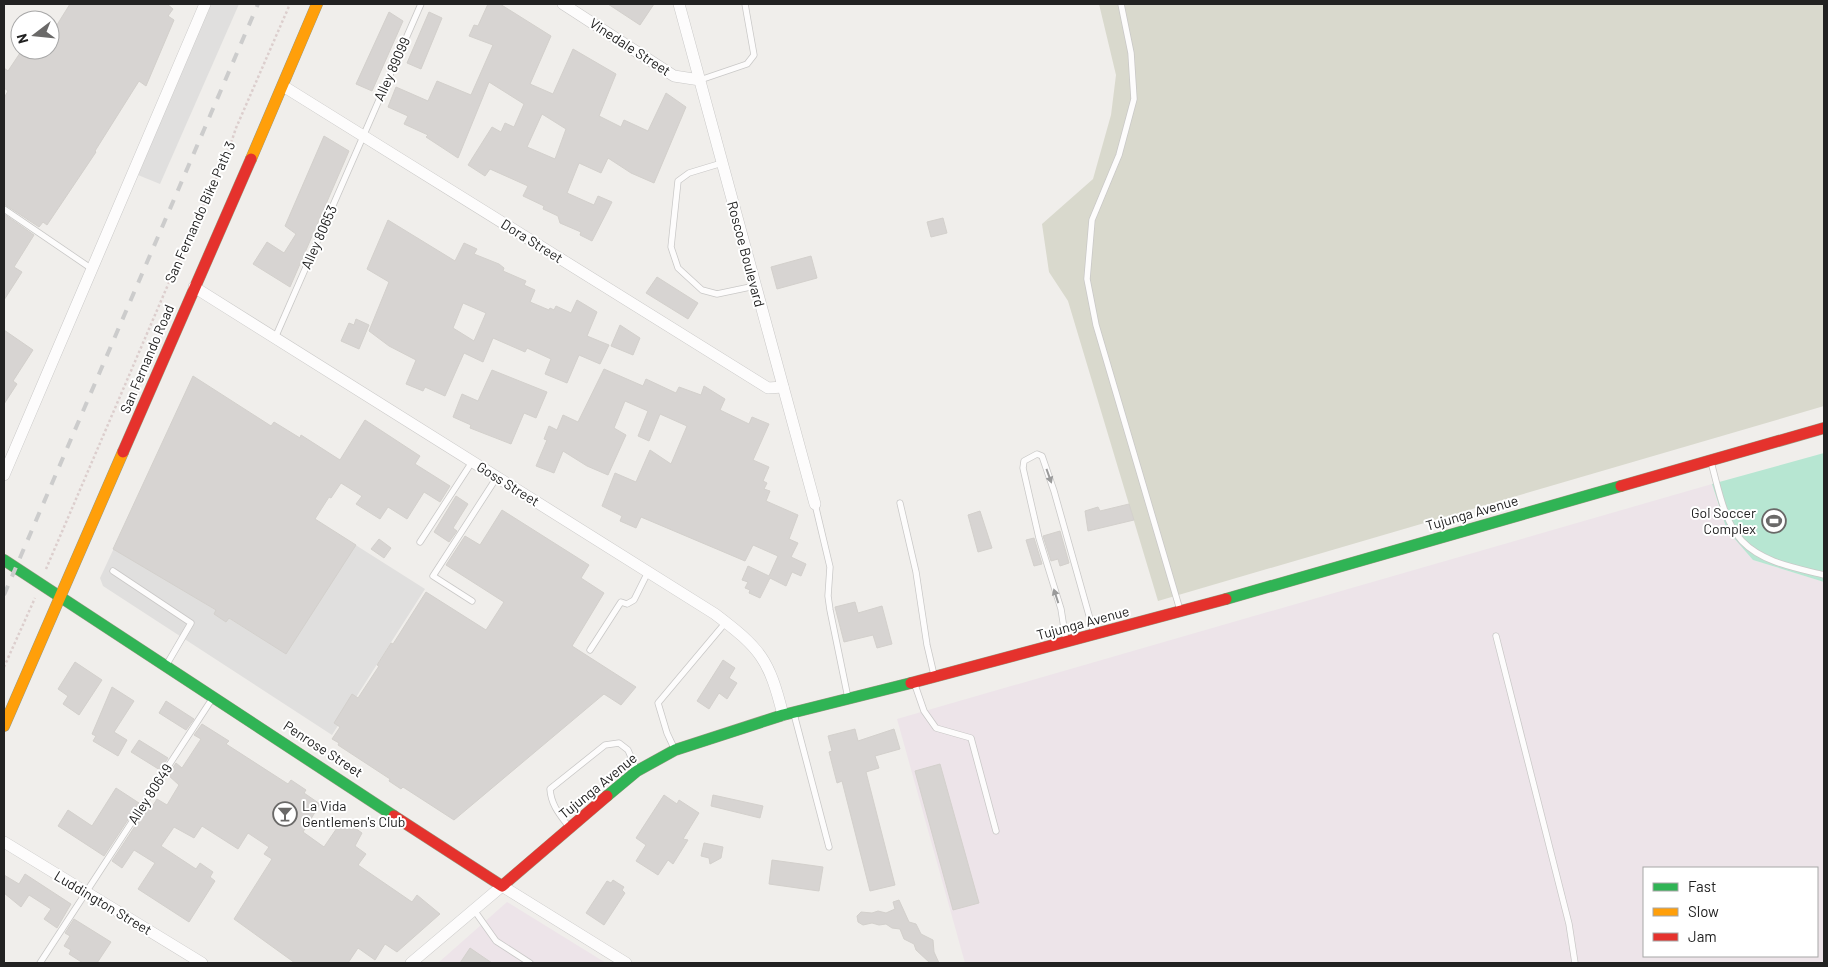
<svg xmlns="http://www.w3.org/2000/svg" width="1828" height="967" viewBox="0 0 1828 967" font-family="Barlow,sans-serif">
  <rect width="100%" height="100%" fill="#f0eeeb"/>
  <g fill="#ede4e9" fill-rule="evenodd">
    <path d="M1712 484 1720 511 1753 560 1824 582V963H965L897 719ZM1644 868H1817V956H1644Z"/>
    <path d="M507 902 606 963H438Z"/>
  </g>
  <path fill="#d9d9cd" d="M1099 4H1824V406L1158 601 1068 301 1049 272 1042 224 1093 179 1111 115 1116 75Z"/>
  <path fill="#b7e6d2" d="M1824 453V582L1753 560 1727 530 1712 484Z"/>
  <g fill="#e0dfde">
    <path d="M210 4H239L160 184 138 175Z"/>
    <path d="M354 544 425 589 332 735 103 586 100 578 114 548 286 653Z"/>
  </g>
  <g fill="#d7d4d2" stroke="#d3d0cc" fill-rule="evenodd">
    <path d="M70 4H167L173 9 168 16 174 20 146 86 139 81 95 151 96 152 47 225 43 222 39 227 4 204V98L8 91 4 88V68L8 71 20 53 24 55 27 50H50V36Z"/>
    <path d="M488 4H500L551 36 530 84 553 94 573 49 616 74 599 116 621 127 624 120 648 131 666 93 686 107 654 183 631 173 608 158 601 173 579 163 567 193 594 205 598 196 612 202 592 241 580 235 581 232 560 223 558 216 543 209 544 206 523 196 528 186 490 169 485 176 468 165 492 127 501 132 505 123 514 127 524 104 489 82 458 158 426 137 428 135 404 124 408 116 388 107 396 87 428 101 437 81 471 95 493 45 469 36 474 25 478 26ZM542 114 566 129 555 159 527 147Z"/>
    <path d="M608 4H654L640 25Z"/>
    <path d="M389 12 403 21 372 91 356 84Z"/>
    <path d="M429 12 442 18 421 69 407 63Z"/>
    <path d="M324 136 349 151 290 287 253 264 267 242 284 253 296 234 285 226Z"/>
    <path d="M4 214 34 235 14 267 22 272 4 300Z"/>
    <path d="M943 218 947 233 931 237 927 222Z"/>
    <path d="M388 220 455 261 464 243 477 249 474 254 499 264 504 268 503 271 526 281 524 285 535 290 530 302 549 310 550 308 554 310 556 306 571 313 577 300 597 312 587 336 609 345 600 364 579 355 567 383 545 374 551 359 527 348 525 352 493 338 483 362 464 353 445 396 425 387 423 391 406 384 416 360 389 346 369 331 389 282 367 269ZM463 303 486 313 474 341 453 328Z"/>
    <path d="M811 256 817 278 777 289 771 267Z"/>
    <path d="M657 277 698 303 688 319 646 293Z"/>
    <path d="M356 319 369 325 359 349 341 341 349 323 354 325Z"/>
    <path d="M620 325 640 338 633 355 611 346Z"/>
    <path d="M4 330 33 350 13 381 17 384 4 404Z"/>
    <path d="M604 369 643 386 646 379 676 393 679 387 701 395 704 386 725 399 720 410 749 424 752 417 769 424 753 460 769 467 763 481 767 483 764 489 770 491 766 501 798 515 789 539 798 543 791 557 806 564 801 576 792 572 786 586 770 578 760 598 749 593 750 590 745 588 748 582 742 580 748 566 769 576 778 556 753 545 745 561 641 517 636 528 620 521 622 516 602 506 615 473 636 482 650 450 671 464 687 426 660 414 649 441 638 436 648 411 625 401 614 428 626 435 608 475 587 466 563 451 554 473 536 466 547 440 544 439 549 426 557 430 563 415 578 422Z"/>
    <path d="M492 370 547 392 536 418 524 413 511 444 470 428 471 425 453 417 462 394 478 401Z"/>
    <path d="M193 376 271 426 274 422 300 438 301 435 340 460 365 420 420 456 415 464 450 486 440 502 424 492 407 519 388 507 380 519 356 504 362 496 341 483 331 498 329 497 315 519 356 545 286 654 229 618 226 622 214 614 216 610 113 549Z"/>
    <path d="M456 496 468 504 453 528 457 531 449 542 434 532Z"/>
    <path d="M1129 504 1134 520 1088 531 1085 511 1098 507 1100 511Z"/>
    <path d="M502 510 589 565 581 578 604 593 572 646 636 687 621 705 604 694 454 820 403 787 401 789 389 781 390 779 338 745 339 743 332 739 340 727 334 723 352 694 358 698 379 666 377 665 391 643 393 644 426 592 486 630 504 602 446 565 465 536 480 545Z"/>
    <path d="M980 511 992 548 978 552 968 515Z"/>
    <path d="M1060 531 1069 563 1060 566 1058 559 1051 561 1043 536Z"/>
    <path d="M1034 538 1042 564 1034 566 1026 540Z"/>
    <path d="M379 539 391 548 384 558 371 549Z"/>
    <path d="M855 602 858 613 882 606 892 644 877 648 873 635 844 642 835 607Z"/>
    <path d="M723 660 735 668 729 678 737 683 727 699 719 693 709 709 697 701Z"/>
    <path d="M75 662 102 680 79 715 63 704 68 696 58 689Z"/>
    <path d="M112 687 134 701 114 732 127 740 118 756 93 741 96 736 92 734Z"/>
    <path d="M166 701 194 719 186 730 159 713Z"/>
    <path d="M202 724 229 741 226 744 288 784 291 780 306 790 304 793 320 804 303 832 324 847 341 822 347 825 348 823 362 833 355 846 366 854 358 865 412 902 417 895 440 914 397 952 385 944 375 960 358 948 348 963H295L234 919 272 859 264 854 269 847 248 833 238 849 202 826 194 838 174 827 161 846 196 869 200 863 213 872 210 877 215 881 189 922 138 889 155 863 134 850 122 868 112 861 147 808 150 810 157 799 167 805 179 785 168 775 176 763 182 768 201 739 194 735Z"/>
    <path d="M855 729 858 741 894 729 900 749 875 756 879 768 866 772 895 885 870 891 842 781 837 783 829 752 832 751 828 736Z"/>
    <path d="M139 740 168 758 160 770 131 752Z"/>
    <path d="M940 764 979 903 953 910 915 771Z"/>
    <path d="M116 788 139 803 104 856 58 826 68 810 92 826Z"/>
    <path d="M664 795 677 804 679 800 699 813 683 839 688 840 673 864 668 860 658 875 636 861 646 845 636 838Z"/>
    <path d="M713 795 763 806 760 818 711 806Z"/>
    <path d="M704 843 723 847 721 858 710 864 709 858 701 856Z"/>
    <path d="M772 860 823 867 819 891 769 884Z"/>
    <path d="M25 874 71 904 57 928 44 919 51 909 29 895 21 907 4 893V875L19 884Z"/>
    <path d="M613 880 624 887 622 890 625 893 604 925 586 913 607 881 611 883Z"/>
    <path d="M899 900 909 922 916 924 921 934 933 940 934 952 939 963H930L916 950 914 944 904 939 900 929 892 928 886 924 879 925 872 923 863 925 858 922 857 916 861 912 872 913 878 911 886 913 895 909 893 902Z"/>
    <path d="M74 919 111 942 97 963H83L69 954 71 950 64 946 70 936 65 933Z"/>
    <path d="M470 948 492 963H460Z"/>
  </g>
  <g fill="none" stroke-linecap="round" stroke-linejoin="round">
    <g stroke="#c9c8c7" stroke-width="7">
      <g id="lane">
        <path d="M1121 4 1131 53 1134 99 1119 155 1092 220 1087 279 1096 325 1180 610"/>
        <path d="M700 80 747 64 754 55 745 4"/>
        <path d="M722 163 689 173 678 181 671 247 678 268 702 290 717 294 755 286"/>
        <path d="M4 209 92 269"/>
        <path d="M275 338 421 4"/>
        <path d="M1711 462C1718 487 1724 522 1742 541 1763 563 1797 568 1824 575"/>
        <path d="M900 503 916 572 927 645 934 675"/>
        <path d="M815 504 830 567 828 596 830 610 848 698"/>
        <path d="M420 542 472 462"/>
        <path d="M113 571 191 623 167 664"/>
        <path d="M472 601 433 576 497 477"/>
        <path d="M1496 636 1569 924 1575 963"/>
        <path d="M1066 641 1061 609 1039 538 1023 468 1024 461 1037 454 1042 456 1054 491 1094 633"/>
        <path d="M590 650 621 602 627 604 634 600 648 572"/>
        <path d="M915 685 924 711 936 728 971 738 996 831"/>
        <path d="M794 714 829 847"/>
        <path d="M674 748 667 733 658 703 726 622"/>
        <path d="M569 827C560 815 551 805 550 789L605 745 619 743 628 750 636 769"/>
        <path d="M474 910 496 941 530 963"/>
        <path d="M40 963 212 699"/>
      </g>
    </g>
    <g stroke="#c9c8c7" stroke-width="12">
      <g id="street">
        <path d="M563 4 674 76 700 80"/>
        <path d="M679 4 815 504"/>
        <path d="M283 86 768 388 783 387"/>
        <path d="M194 287 715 614C761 649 769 659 783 715"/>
        <path d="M4 475 205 4"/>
        <path d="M4 842 202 963"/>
        <path d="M411 963 502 886 626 963"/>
      </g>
    </g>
    <g stroke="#999a82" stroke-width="12">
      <g id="fast">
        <path d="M4 560 394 816"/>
        <path d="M1226 599 1621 486"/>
        <path d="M607 796 637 771 675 750 783 715 911 683"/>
      </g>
    </g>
    <g stroke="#999a82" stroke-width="12">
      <g id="slow">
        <path d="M251 159 317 4"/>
        <path d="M4 726 123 452"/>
      </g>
    </g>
    <g stroke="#999a82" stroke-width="12">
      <g id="jam">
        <path d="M123 452 251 159"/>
        <path d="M1621 486 1824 428"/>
        <path d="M911 683 1226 599"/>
        <path d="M394 816 502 886 607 796"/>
      </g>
    </g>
    <g stroke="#dccecd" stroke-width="2.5" stroke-dasharray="2.5 2.5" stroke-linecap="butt">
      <path d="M46 569 185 245 227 155 236 128 290 4"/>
      <path d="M4 667 35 598"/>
    </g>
    <use href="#lane" stroke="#fdfcfc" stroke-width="5.5"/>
    <use href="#street" stroke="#fdfcfc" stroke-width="11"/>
    <use href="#fast" stroke="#30b455" stroke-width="11"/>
    <use href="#slow" stroke="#ff9f0a" stroke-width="11"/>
    <use href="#jam" stroke="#e5322d" stroke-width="11"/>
    <path stroke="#ccc" stroke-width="4" stroke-dasharray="10 10" stroke-linecap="butt" d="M4 595 258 4"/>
  </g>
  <defs><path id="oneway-solid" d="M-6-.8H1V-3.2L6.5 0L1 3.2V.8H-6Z" transform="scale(1.25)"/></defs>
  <g fill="#9a9a9a">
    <use href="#oneway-solid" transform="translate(1049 476) rotate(70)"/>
    <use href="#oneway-solid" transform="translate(1056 596) rotate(-108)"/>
  </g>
  <defs>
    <g id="stadium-ring" transform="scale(1.25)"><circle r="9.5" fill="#fff" stroke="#6a6968" stroke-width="1.5"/><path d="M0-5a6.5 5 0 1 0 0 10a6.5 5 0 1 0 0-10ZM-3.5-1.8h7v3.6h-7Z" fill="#6a6968"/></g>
    <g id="bar-ring" transform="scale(1.25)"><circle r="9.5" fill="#fff" stroke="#6a6968" stroke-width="1.5"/><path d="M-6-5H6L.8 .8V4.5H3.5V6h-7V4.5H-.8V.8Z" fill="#6a6968"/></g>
  </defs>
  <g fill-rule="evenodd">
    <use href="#stadium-ring" x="1774" y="521"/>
    <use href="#bar-ring" x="285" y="814"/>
  </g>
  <g text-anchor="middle" stroke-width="4" stroke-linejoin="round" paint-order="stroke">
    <g font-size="14" fill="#222" stroke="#fff">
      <text transform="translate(630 47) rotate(33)" y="5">Vinedale Street</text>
      <text transform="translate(392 69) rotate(-66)" y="5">Alley 89099</text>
      <text transform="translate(200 212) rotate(-66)" y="5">San Fernando Bike Path 3</text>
      <text transform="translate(319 237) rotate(-66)" y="5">Alley 80653</text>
      <text transform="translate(532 241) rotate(32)" y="5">Dora Street</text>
      <text transform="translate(746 254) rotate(75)" y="5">Roscoe Boulevard</text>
      <text transform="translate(147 359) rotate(-67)" y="5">San Fernando Road</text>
      <text transform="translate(508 484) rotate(32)" y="5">Goss Street</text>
      <text transform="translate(1472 513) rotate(-16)" y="5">Tujunga Avenue</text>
      <text transform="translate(1083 623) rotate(-15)" y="5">Tujunga Avenue</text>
      <text transform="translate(323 749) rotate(33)" y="5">Penrose Street</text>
      <text transform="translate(598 786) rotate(-39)" y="5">Tujunga Avenue</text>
      <text transform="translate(150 794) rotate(-57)" y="5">Alley 80649</text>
      <text transform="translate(103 903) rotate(31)" y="5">Luddington Street</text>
    </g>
    <g font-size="14" fill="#222" stroke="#fff" text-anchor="end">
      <text x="1756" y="518">Gol Soccer<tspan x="1756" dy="16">Complex</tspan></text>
      <text x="302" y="811" text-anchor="start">La Vida<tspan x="302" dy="16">Gentlemen's Club</tspan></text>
    </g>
  </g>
  <rect width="1828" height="967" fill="none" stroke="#222222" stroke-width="10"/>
  <rect x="1643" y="867" width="175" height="90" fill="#ffffff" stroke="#a7a7a7"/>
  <rect x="1653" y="883" width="25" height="8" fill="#30b455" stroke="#a7a7a7"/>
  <text x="1688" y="892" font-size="15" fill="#222222">Fast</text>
  <rect x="1653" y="908" width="25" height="8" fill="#ff9f0a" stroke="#a7a7a7"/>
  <text x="1688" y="917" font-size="15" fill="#222222">Slow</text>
  <rect x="1653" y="933" width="25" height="8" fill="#e5322d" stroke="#a7a7a7"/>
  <text x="1688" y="942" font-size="15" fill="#222222">Jam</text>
  <g transform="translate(35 35) rotate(254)"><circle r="24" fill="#ffffff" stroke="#a7a7a7"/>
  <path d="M0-4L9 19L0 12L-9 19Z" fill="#6a6968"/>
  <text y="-8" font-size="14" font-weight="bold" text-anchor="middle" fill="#222222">N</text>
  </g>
</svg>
